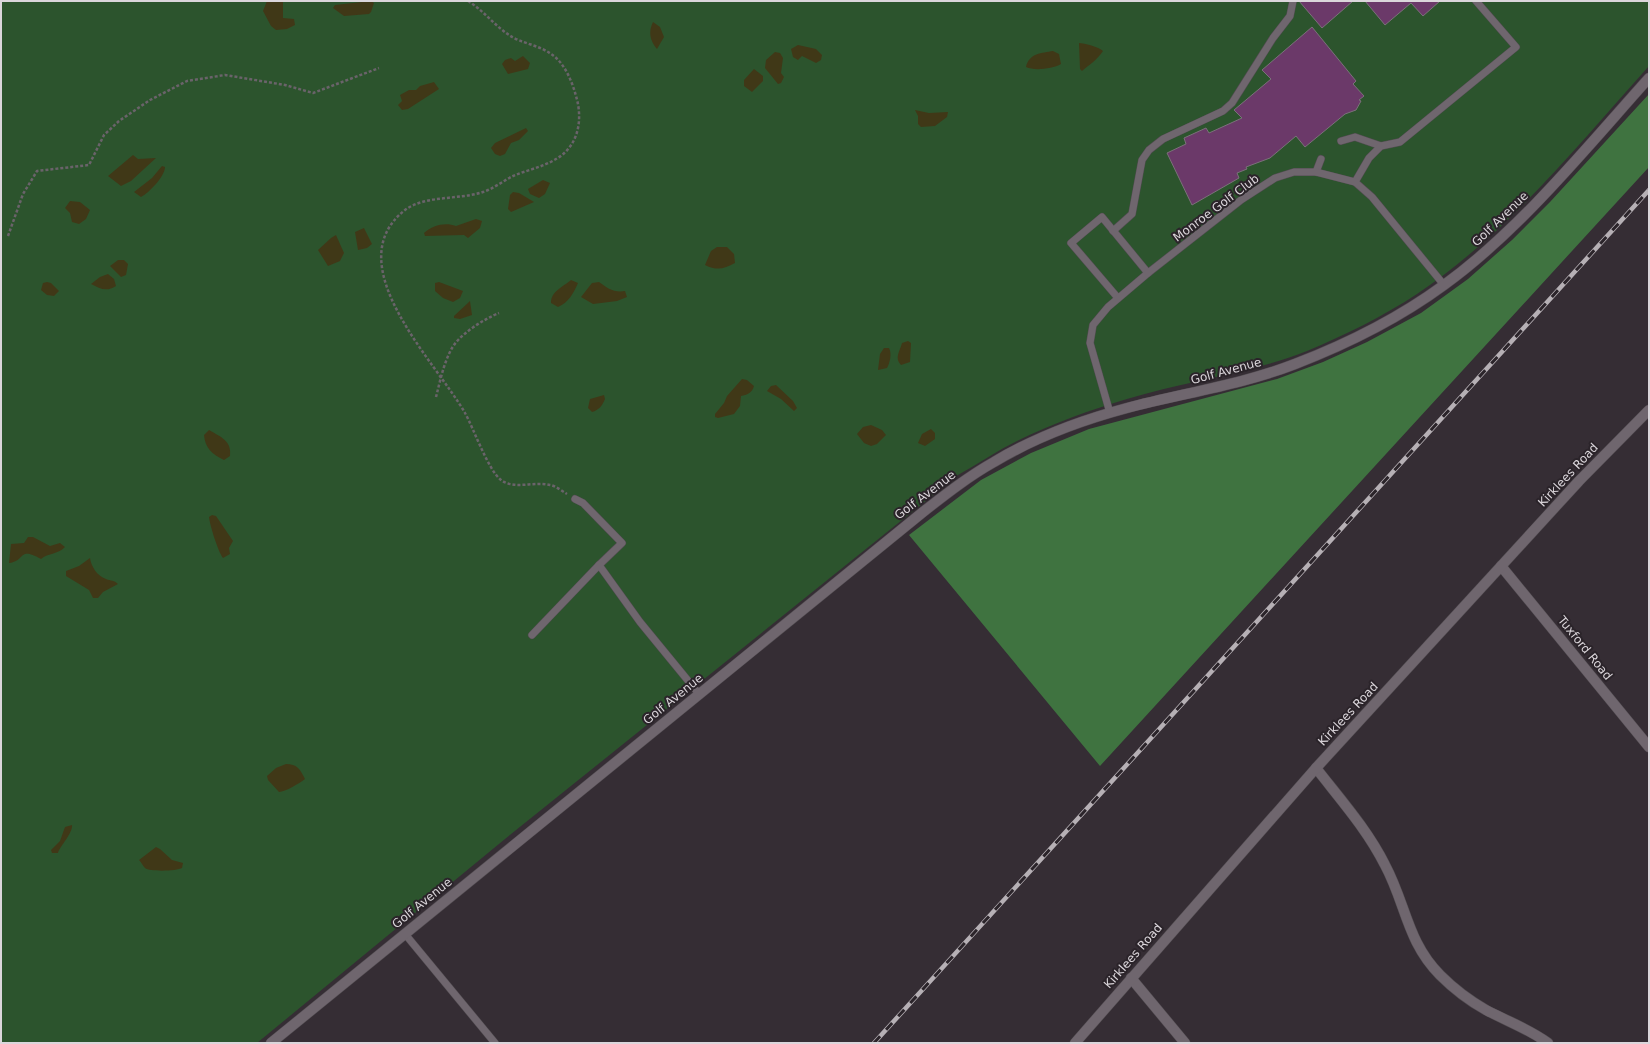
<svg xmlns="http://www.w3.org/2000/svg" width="1650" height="1044" viewBox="0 0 1650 1044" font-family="'DejaVu Sans',sans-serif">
  <rect width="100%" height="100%" fill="#352d34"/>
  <path fill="#2c542d" d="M1 1H1648L1649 66C1577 146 1507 234 1417 294 1382 317 1345 335 1307 351 1249 374 1186 381 1127 399 1090 410 1054 423 1019 440 998 450 978 464 958 475L505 839 257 1043H1Z"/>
  <path fill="#3f7340" d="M1649 94V167L1100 766 909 535 981 480 1031 453 1089 429 1277 379 1323 362 1367 342 1421 313 1468 279 1512 240 1550 202Z"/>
  <g fill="#403817">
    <path d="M267 1H283V18L294 19 295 25 287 29 276 30 271 26 263 11Z"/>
    <path d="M371 1 374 3 371 12 369 14 344 16 333 8 335 5Z"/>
    <path d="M653 22 660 27 664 37 657 49C650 41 648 32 653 22Z"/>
    <path d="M1079 43C1084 43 1099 47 1103 51 1097 60 1089 65 1082 71L1080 69Z"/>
    <path d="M798 45 816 49 822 55 821 60 816 63 802 56 798 60 793 57 791 49Z"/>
    <path d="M1053 51 1059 54 1061 64C1052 69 1034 71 1026 67 1029 53 1042 53 1053 51Z"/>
    <path d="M775 52 780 53 783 58 781 73 784 77 781 83 778 84 765 68 766 60Z"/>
    <path d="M523 56 530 63 528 69 508 74 502 64 505 60 511 58 515 61Z"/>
    <path d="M754 69 763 76V81L752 92 744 86V80Z"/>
    <path d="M434 82 439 89 408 109 402 110 398 105 402 101 400 95 409 90H416L420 86Z"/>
    <path d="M915 110 929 113 948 112 947 117 935 126 921 127 918 124V116Z"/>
    <path d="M526 128 528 131 519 140 511 143 505 154 500 156 495 154 491 148 495 143Z"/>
    <path d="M133 155 138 159 156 158 131 181 121 186 108 176Z"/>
    <path d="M162 166 165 167C165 176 149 193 141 197L134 192 152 178Z"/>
    <path d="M543 180 550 183 545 194 539 198 530 194 528 189Z"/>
    <path d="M513 192 519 193 534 202 511 212 508 209 510 195Z"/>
    <path d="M70 201 80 202 90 210 86 219 79 224 72 222 70 213 65 208Z"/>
    <path d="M476 219 482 221 480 228 468 238 464 235 425 236 424 233C433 225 445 222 456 226Z"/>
    <path d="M364 228 372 244 367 248 358 250 355 232Z"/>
    <path d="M336 235 344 253 340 261 328 266 318 250 331 238Z"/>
    <path d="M717 247H727L734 254 735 263C724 269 717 271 705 265L711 251Z"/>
    <path d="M118 260H124L128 264 126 275 121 277 110 266Z"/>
    <path d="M108 274 114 279 116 286C107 292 100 289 91 284L100 277Z"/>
    <path d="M571 280 578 283C573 294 569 302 558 307L551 303C551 291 563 287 571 280Z"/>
    <path d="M47 282 51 283 59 291 54 296 47 295 41 290 43 283Z"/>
    <path d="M439 282 463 291 460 298 453 302 443 298 435 291V283Z"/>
    <path d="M599 282C607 288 614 293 625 291L627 297 617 301 593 304 581 297 592 283Z"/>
    <path d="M470 301 472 315 460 319 454 318V316Z"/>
    <path d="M908 341 911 343 910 362 901 365C894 358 900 351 902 343Z"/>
    <path d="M884 348H889C892 354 890 362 887 368L878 370 880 354Z"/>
    <path d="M742 379 747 380 754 386C752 393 747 395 741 396L740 406 734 414 718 418 715 417V414L724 403 727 396Z"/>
    <path d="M776 385 793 401 797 408 794 411 781 399 767 391 771 386Z"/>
    <path d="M604 395 605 399C602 406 599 410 592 412L588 408 590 399Z"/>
    <path d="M871 425 882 430 886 435 877 444 871 446 864 443 857 434 863 427Z"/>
    <path d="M931 429 935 433V439L925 446 918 443 922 434Z"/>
    <path d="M209 430C221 437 232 441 230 456L224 460C212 454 205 448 204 435Z"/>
    <path d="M212 515 216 516 233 541 229 548 230 554 223 558C218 551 210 526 209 517Z"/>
    <path d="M28 537H33L50 546 60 543 65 547C59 554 48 553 41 559 18 546 26 561 9 563L11 544 24 543Z"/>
    <path d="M90 558C91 566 97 576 106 579 111 581 114 580 118 584L103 592 98 598H93L89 590 66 576V571L79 566Z"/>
    <path d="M286 764C297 764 300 769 305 779 300 783 285 792 279 792L268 780 267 776 276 768Z"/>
    <path d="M72 825C73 833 60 846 58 853H52L51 850 60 841 65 827Z"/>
    <path d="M156 847 160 849 172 860 183 863 182 868C177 871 150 872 145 868 143 866 141 862 139 860Z"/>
  </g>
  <g fill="#6b3969" stroke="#7b717a">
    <path d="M1299 1H1353L1322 28Z"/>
    <path d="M1365 1H1440L1423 16 1411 3 1385 25Z"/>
    <path d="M1312 27 1356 81 1353 84 1364 96 1359 100 1361 101 1356 110 1345 114 1305 147 1296 136 1270 158 1246 167 1247 169 1237 173 1239 178 1192 205 1167 153 1186 144 1184 138 1206 128 1209 133 1242 118 1234 110 1271 79 1262 70Z"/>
  </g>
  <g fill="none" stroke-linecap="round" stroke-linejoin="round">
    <g stroke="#524c51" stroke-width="8">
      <g id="service">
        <path d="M1341 141 1355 137 1381 146"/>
        <path d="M1316 172 1321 159"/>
        <path d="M1355 182 1369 158 1381 146 1400 142 1516 47 1476 1"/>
        <path d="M1113 231 1132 214 1142 160 1149 150 1163 139 1223 111 1232 103 1273 38 1290 16 1293 1"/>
        <path d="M1118 298 1071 243 1102 217 1148 273"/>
        <path d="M1110 413 1090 343 1093 325 1108 307 1148 273 1241 200 1275 178 1294 172H1316L1355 182 1372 197 1444 285"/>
        <path d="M575 499 583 503 622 543 599 565"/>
        <path d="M532 635 599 565 640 622 699 694"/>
        <path d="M405 934 495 1043"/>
      </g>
    </g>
    <g stroke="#524c51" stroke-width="11">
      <g id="minor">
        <path d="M1501 566 1649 747"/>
        <path d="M1316 768C1340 799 1367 829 1385 865 1406 904 1407 942 1440 975 1454 989 1470 1001 1486 1010 1507 1021 1529 1029 1548 1043"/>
        <path d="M1131 978 1185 1043"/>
        <path d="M1075 1043 1316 768 1579 481 1649 410"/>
      </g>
    </g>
    <g stroke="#524c51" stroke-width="11">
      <path id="tertiary" d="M271 1043 923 512C946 494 969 476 994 462 1034 438 1082 420 1127 408 1183 393 1241 385 1295 364 1347 344 1399 318 1444 285 1520 230 1586 148 1649 78"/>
    </g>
    <g stroke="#6a636a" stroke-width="2.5" stroke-dasharray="3 2" stroke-linecap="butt">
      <path d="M468 1C483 10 494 25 509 35 520 43 539 45 551 54 564 62 572 81 576 96 583 119 579 146 556 159 543 167 527 170 513 176 503 181 493 189 483 192 459 200 425 195 405 210 336 264 436 362 465 413 474 429 488 470 501 480 514 490 535 481 550 485 556 486 562 491 567 494"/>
      <path d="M8 236 23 194 37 171 89 165 104 135 119 121 150 100 187 81 225 75 285 85 313 93 379 68"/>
      <path d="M436 397C440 382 443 365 451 350 458 335 484 319 499 313"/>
    </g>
    <use href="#service" stroke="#6f666e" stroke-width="7"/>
    <use href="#minor" stroke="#6f666e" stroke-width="10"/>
    <use href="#tertiary" stroke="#6f666e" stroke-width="10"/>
    <g stroke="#b6b0b5" stroke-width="4.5">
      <path id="rail" d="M874 1043 1649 190"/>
    </g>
    <use href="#rail" stroke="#2b242a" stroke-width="3" stroke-dasharray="9" stroke-linecap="butt"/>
  </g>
  <g text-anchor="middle" stroke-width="4" stroke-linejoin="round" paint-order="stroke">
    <g font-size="12" fill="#dbd6db" stroke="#2b242a">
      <text transform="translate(1216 208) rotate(-37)" y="4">Monroe Golf Club</text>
      <text transform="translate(1500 219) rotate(-44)" y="4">Golf Avenue</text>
      <text transform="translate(1226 371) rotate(-15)" y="4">Golf Avenue</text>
      <text transform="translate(1568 475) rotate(-47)" y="4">Kirklees Road</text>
      <text transform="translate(925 495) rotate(-37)" y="4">Golf Avenue</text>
      <text transform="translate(1585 648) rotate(51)" y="4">Tuxford Road</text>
      <text transform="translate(673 699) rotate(-39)" y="4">Golf Avenue</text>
      <text transform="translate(1348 714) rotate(-47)" y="4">Kirklees Road</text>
      <text transform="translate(422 903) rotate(-39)" y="4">Golf Avenue</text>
      <text transform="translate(1133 956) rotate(-49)" y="4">Kirklees Road</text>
    </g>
  </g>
  <rect width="1650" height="1044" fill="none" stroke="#dbd6db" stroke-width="4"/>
</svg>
